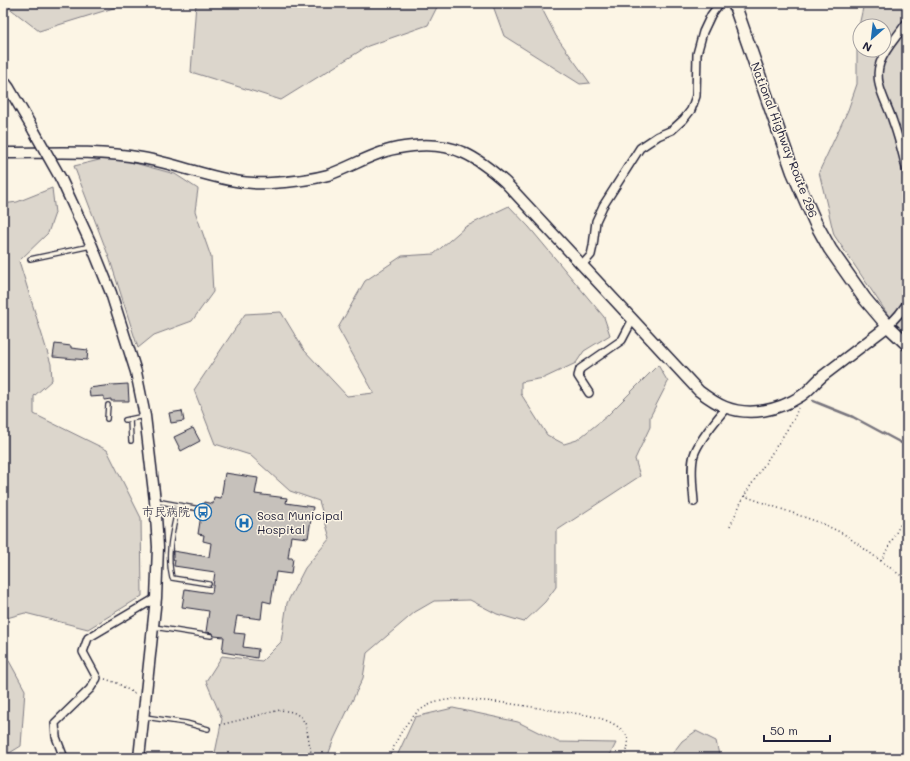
<svg xmlns="http://www.w3.org/2000/svg" width="910" height="761" viewBox="0 0 910 761" font-family="Mali,'Klee One',sans-serif">
  <rect width="100%" height="100%" fill="#fcf5e5"/>
  <filter id="ink" filterUnits="userSpaceOnUse"><feTurbulence type="fractalNoise" baseFrequency=".025" numOctaves="2"/><feDisplacementMap in="SourceGraphic" scale="8" xChannelSelector="R" yChannelSelector="G"/><feConvolveMatrix kernelMatrix="1 2 1 2 8 2 1 2 1" color-interpolation-filters="sRGB"/></filter>
  <g filter="url(#ink)">
    <g fill="#dcd6cc" stroke="#7f7c84" fill-rule="evenodd">
      <path d="M3 3H124L120 6 39 31Z"/>
      <path d="M196 3H439L428 25 368 46 281 100 191 72Z"/>
      <path d="M492 3H539L556 36 590 83 580 84 504 36Z"/>
      <path d="M864 3H907V182L905 185 907 229V337L897 328 834 235 819 172 848 110 857 84V35ZM860 26H884V50H860Z"/>
      <path d="M112 157 175 174 198 189 195 211 211 257 213 292 192 321 154 335 138 348 110 260 74 166Z"/>
      <path d="M52 188 55 213 48 233 19 261 51 364 52 380 34 396V414L107 450 141 518 142 596 88 629 25 613 3 619V204L17 202Z"/>
      <path d="M509 206 529 227 604 317 610 335 584 351 576 363 544 378 521 382V394L547 435 564 444 577 440 607 416 658 365 668 382 650 417V427L635 459 640 476 556 531V587L545 602 524 622 497 614 470 600 434 601 415 612 367 653 363 678 334 739 327 758H214L222 719 206 681 222 656 262 661 281 642 287 603 305 568 330 538 319 501 290 491 250 455 215 444 194 390 245 314 281 312 304 350 347 396 374 393 338 328 365 281 402 256 434 254 465 227Z"/>
      <path d="M3 650 25 690 21 746 3 757Z"/>
      <path d="M453 708 518 722 558 742 616 743 610 755 604 758H396L415 717Z"/>
      <path d="M696 731 716 741 719 755 722 758H669L682 741Z"/>
    </g>
    <g fill="none" stroke-linecap="round" stroke-linejoin="round">
      <path stroke="#78757e" stroke-width="2.5" d="M813 401 853 417 907 446"/>
    </g>
    <g fill="#c6c1bb" stroke="#22223b">
      <path d="M55 344 71 346V348L88 350 87 360 53 357Z"/>
      <path d="M128 384 129 401H111V399L104 400V396L90 397 89 388 112 385Z"/>
      <path d="M182 411 184 421 171 423 169 413Z"/>
      <path d="M193 428 200 441 181 451 174 437Z"/>
      <path d="M225 473 258 478 255 494 287 498 286 503 313 507 308 538 291 536 288 558H293L291 574 276 572 271 603 263 601 261 619 237 616 234 633 245 634 243 647 258 649 257 658 222 652 224 637 214 636 213 633 206 632 209 611 182 607 185 589 212 593 215 572 174 566 175 560 173 559V551L209 557 211 543 203 541 204 535 198 534 201 515H202L204 502 213 504 214 497 221 498Z"/>
    </g>
    <g fill="none" stroke-linecap="round" stroke-linejoin="round">
      <g stroke="#22223b" stroke-width="6">
        <g id="lane">
          <path d="M30 259 91 246"/>
          <path d="M107 419 108 405"/>
          <path d="M130 419 131 441"/>
          <path d="M125 420 144 416"/>
          <path d="M156 501 200 509"/>
          <path d="M178 506C173 530 166 553 172 578L209 584"/>
          <path d="M154 627 211 636"/>
          <path d="M145 717 186 723 208 729"/>
        </g>
      </g>
      <g stroke="#22223b" stroke-width="10">
        <g id="street">
          <path d="M907 22C898 36 886 47 880 63 873 84 887 102 893 122 899 138 903 155 907 172"/>
          <path d="M583 264 591 255 593 246 596 221 603 206 640 148 658 136 672 130 684 119 691 110 696 96 697 54 703 32 711 15 720 3"/>
          <path d="M888 326 899 314 907 303"/>
          <path d="M589 393 578 376 580 369 622 340 633 319"/>
          <path d="M694 502C693 488 690 468 694 455 698 441 717 419 726 408"/>
          <path d="M64 758 56 737 55 723 90 689 97 678 83 652 88 638 156 598"/>
        </g>
      </g>
      <g stroke="#22223b" stroke-width="13">
        <g id="secondary">
          <path d="M3 80 9 88 34 131"/>
          <path d="M3 153C49 153 96 150 142 158 185 165 226 186 271 183 290 182 310 180 328 175 348 168 366 157 386 151 395 148 404 147 413 146 454 142 476 156 505 182L699 391C707 397 715 403 725 407 750 417 779 410 801 396 810 390 816 381 824 375 845 359 866 343 888 326"/>
          <path d="M61 179 92 246 111 293 136 372 145 416 155 501 158 547 156 598 139 758"/>
        </g>
      </g>
      <g stroke="#22223b" stroke-width="15">
        <path id="highway" d="M734 3 780 135 793 172 815 222 830 249 865 299 888 326 907 344"/>
      </g>
      <g stroke="#22223b" stroke-width="1.5" stroke-dasharray="1 3" stroke-linecap="butt">
        <path d="M744 496 821 523 844 534 907 580"/>
        <path d="M730 526 744 496 794 419 798 408"/>
        <path d="M881 561 907 512"/>
        <path d="M105 679 117 683 137 695"/>
        <path d="M220 725 280 710 293 712 301 717 306 725 312 758"/>
        <path d="M389 758C397 739 406 718 425 707 435 701 449 699 461 699 469 699 477 701 485 701 509 703 533 707 557 711 571 713 586 714 599 718 610 721 631 731 628 745 627 751 627 754 622 758"/>
      </g>
      <use href="#lane" stroke="#fcf5e5" stroke-width="3.5"/>
      <use href="#street" stroke="#fcf5e5" stroke-width="7"/>
      <use href="#secondary" stroke="#fcf5e5" stroke-width="10"/>
      <use href="#highway" stroke="#fcf5e5" stroke-width="12"/>
      <g stroke="#22223b" stroke-width="13" stroke-linecap="butt">
        <path id="secondary-bridge" d="M34 131 61 179"/>
      </g>
      <use href="#secondary-bridge" stroke="#fcf5e5" stroke-width="10"/>
    </g>
  </g>
  <defs>
    <g id="bus-ring" transform="scale(0.9)"><circle r="9.5" fill="#fcf5e5" stroke="#1f6fb2" stroke-width="1.5"/><path d="M-5-6H5V4H4V6H2V4H-2V6H-4V4H-5ZM-3.5-4V0h7V-4ZM-3.5 1.2v1.5H-2V1.2ZM2 1.2v1.5H3.5V1.2Z" fill="#1f6fb2"/></g>
    <g id="hospital-ring" transform="scale(0.9)"><circle r="9.5" fill="#fcf5e5" stroke="#1f6fb2" stroke-width="1.5"/><path d="M-5-5h3v3.5h4V-5h3V5h-3V1.5h-4V5h-3Z" fill="#1f6fb2"/></g>
  </defs>
  <g fill-rule="evenodd">
    <use href="#bus-ring" x="203" y="512"/>
    <use href="#hospital-ring" x="244" y="523"/>
  </g>
  <g text-anchor="middle" stroke-width="3" stroke-linejoin="round" paint-order="stroke">
    <g font-size="12" fill="#22223b" stroke="#fcf5e5">
      <text transform="translate(784 140) rotate(69)" y="4">National Highway Route 296</text>
    </g>
    <g font-size="12" fill="#22223b" stroke="#fcf5e5" text-anchor="end">
      <text x="190" y="516">市民病院</text>
      <text x="257" y="520" text-anchor="start">Sosa Municipal<tspan x="257" dy="14">Hospital</tspan></text>
    </g>
  </g>
  <rect width="910" height="761" fill="none" stroke="#fcf5e5" stroke-width="16"/>
  <rect x="8" y="8" width="894" height="745" fill="none" stroke="#22223b" stroke-width="1.5" filter="url(#ink)"/>
  <g transform="translate(872 38) rotate(208)"><circle r="19" fill="#fcf5e5" stroke="#a5a1a1"/>
  <path d="M0-3L7 15L0 10L-7 15Z" fill="#1f6fb2"/>
  <text y="-6" font-size="11" font-weight="bold" text-anchor="middle" fill="#22223b">N</text>
  </g>
  <path d="M764 735v6h66v-6" fill="none" stroke="#22223b" stroke-width="2"/>
  <text x="770" y="735" font-size="12" fill="#22223b" stroke="#fcf5e5" stroke-width="3" paint-order="stroke">50 m</text>
</svg>
